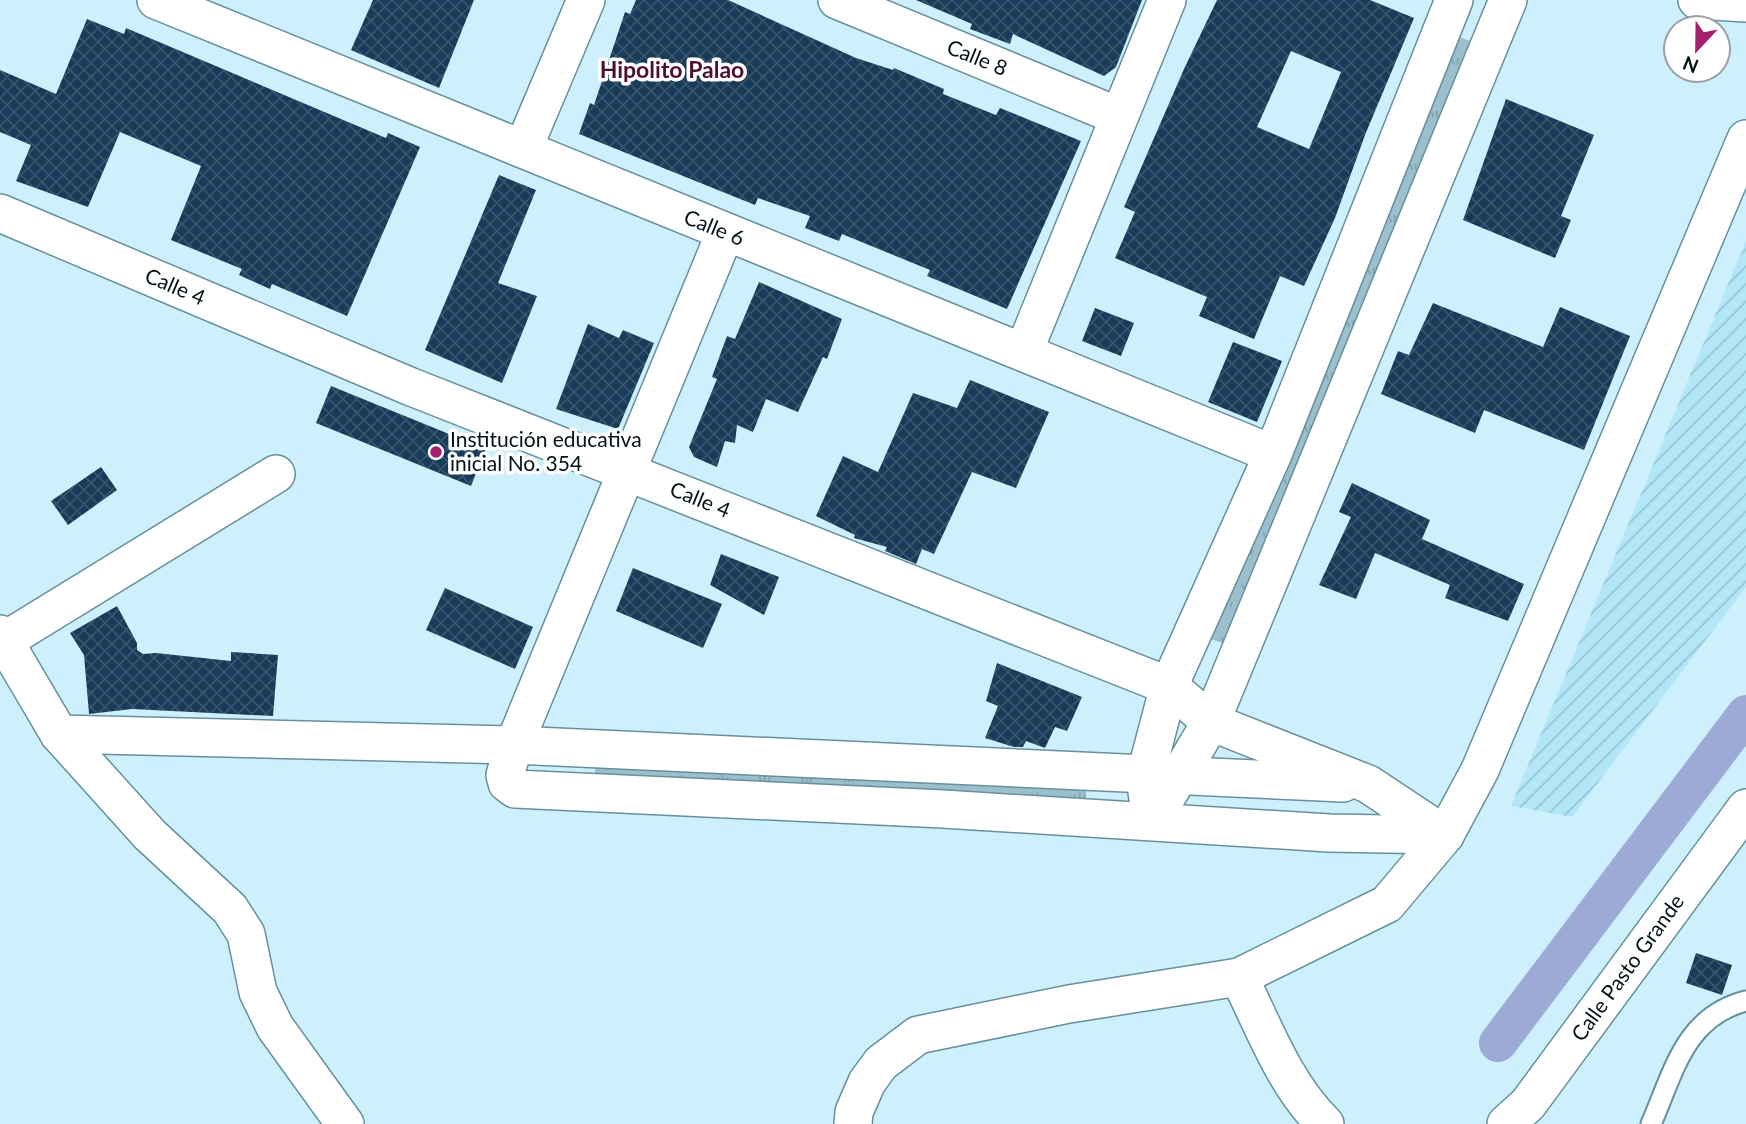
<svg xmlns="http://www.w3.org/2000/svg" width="1746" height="1124" viewBox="0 0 1746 1124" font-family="Lato,sans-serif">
  <defs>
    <pattern id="industrial-furrows" width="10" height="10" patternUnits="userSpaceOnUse" patternTransform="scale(1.75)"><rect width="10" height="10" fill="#b2e7f8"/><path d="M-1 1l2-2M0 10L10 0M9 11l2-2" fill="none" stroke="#97c5d4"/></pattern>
    <pattern id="grass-tufts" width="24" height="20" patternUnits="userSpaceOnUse" patternTransform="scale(1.75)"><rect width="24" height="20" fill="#9bbfcb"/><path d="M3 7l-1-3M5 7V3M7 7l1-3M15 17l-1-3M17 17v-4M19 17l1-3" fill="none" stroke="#84a3ae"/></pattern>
    <pattern id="building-cross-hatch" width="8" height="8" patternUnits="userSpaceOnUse" patternTransform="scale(1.75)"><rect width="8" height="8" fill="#173b58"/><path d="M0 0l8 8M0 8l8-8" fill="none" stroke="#36546b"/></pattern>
  </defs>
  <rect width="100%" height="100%" fill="#cdf0fc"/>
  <path fill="url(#industrial-furrows)" d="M1746 241V587L1572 817 1511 806Z"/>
  <g fill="url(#grass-tufts)">
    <path d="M1459 37 1473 42 1225 644 1211 639Z"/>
    <path d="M595 766 1086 789V798L595 775Z"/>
  </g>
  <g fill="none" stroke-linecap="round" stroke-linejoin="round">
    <path stroke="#9daad6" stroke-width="38" d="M1498 1043 1746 714"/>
  </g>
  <g fill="url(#building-cross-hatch)" fill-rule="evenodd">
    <path d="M373 0H474L439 88 351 50Z"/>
    <path d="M636 0H728L856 58 893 70 894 68 944 89 943 94 996 115 1000 108 1081 141 1007 309 927 276 930 270 842 234 839 241 805 228 810 216 758 198 755 205 579 134 590 103 594 105 625 12 630 14Z"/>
    <path d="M916 0H1142L1116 67 1104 76 1013 34 1010 44 970 29 972 24Z"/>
    <path d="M1217 0H1370L1414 18 1365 135 1335 218 1304 286 1280 276 1254 339 1199 316 1207 297 1115 258 1135 212 1124 207 1184 69ZM1291 51 1341 72 1309 149 1257 127Z"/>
    <path d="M87 19 124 34 126 28 386 138 388 133 420 147 347 316 272 284 270 289 239 275 242 269 171 240 201 166 120 132 88 207 16 181 31 145 0 132V70L56 94Z"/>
    <path d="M1506 99 1594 135 1561 216 1571 220 1555 258 1463 220Z"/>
    <path d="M499 175 536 190 498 283 537 296 502 383 425 350Z"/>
    <path d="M759 282 842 319 827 359 823 357 798 412 766 399 753 432 737 425 735 443 725 441 717 467 694 457 689 447 717 379 712 377 727 336 735 339Z"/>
    <path d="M1433 303 1543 347 1560 307 1630 336 1584 450 1484 410 1475 433 1381 394 1398 351 1409 355Z"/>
    <path d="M1095 308 1134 323 1121 356 1082 341Z"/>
    <path d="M588 324 619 338 623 330 654 343 618 429 556 409Z"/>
    <path d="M1233 342 1282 361 1257 422 1208 402Z"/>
    <path d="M970 380 1049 412 1016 488 972 472 934 554 922 549 916 564 885 551 887 547 854 538 855 535 816 516 843 456 878 472 913 393 957 408Z"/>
    <path d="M331 386 486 449 471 486 316 423Z"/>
    <path d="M101 467 117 490 68 525 51 501Z"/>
    <path d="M1352 483 1430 520 1422 539 1524 584 1508 621 1445 598 1450 585 1375 553 1356 599 1319 585 1351 517 1339 512Z"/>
    <path d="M721 554 779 577 764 615 710 585Z"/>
    <path d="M633 568 722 604 703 648 616 611Z"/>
    <path d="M445 588 533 627 515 669 426 630Z"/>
    <path d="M117 606 137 643V650L143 654 156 653 231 661V652L278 655 273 716 132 709 89 714 84 655 70 633Z"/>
    <path d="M997 663 1082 697 1067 731 1055 727 1045 748 1026 741 1023 747H1014L985 738 998 706 986 701Z"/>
    <path d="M1696 953 1732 965 1722 995 1686 983Z"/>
  </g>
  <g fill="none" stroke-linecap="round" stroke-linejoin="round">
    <g stroke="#67909d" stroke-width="23">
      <path id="lane" d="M1651 1124C1674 1072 1684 1017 1746 1001"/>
    </g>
    <g stroke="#67909d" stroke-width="40">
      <g id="street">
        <path d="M156 0 1273 454"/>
        <path d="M837 0 1118 116"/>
        <path d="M1697 0 1746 3"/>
        <path d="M523 149 586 0"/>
        <path d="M0 213 409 386 1169 686 1211 722 1368 784 1445 835"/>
        <path d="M725 233 514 745 505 775 507 783 515 789 943 809 1329 833 1445 835"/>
        <path d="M1024 351 1167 0"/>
        <path d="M0 634 59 734 150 835 230 909 246 934 258 992 275 1027 345 1124"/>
        <path d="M4 641 276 474"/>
        <path d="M59 734 514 745 1343 783"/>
        <path d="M1167 796 1211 722 1508 0"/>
        <path d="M1148 799 1145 777 1169 686 1273 454 1454 0"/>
        <path d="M1239 977C1264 1027 1284 1084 1325 1124"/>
        <path d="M853 1124 854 1112 867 1082 881 1063 918 1035 1069 1004 1239 977 1387 904 1445 835 1480 770 1746 139"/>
        <path d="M1506 1124 1528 1104 1746 808"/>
      </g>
    </g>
    <use href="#lane" stroke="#fff" stroke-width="19"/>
    <use href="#street" stroke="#fff" stroke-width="37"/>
  </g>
  <circle fill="#a4206e" stroke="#fff" stroke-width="2.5" cx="436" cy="452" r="7"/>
  <g text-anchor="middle" stroke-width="7" stroke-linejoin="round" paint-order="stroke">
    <g font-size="21" fill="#031217" stroke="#fff">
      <text transform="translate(977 58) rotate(22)" y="7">Calle 8</text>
      <text transform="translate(714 228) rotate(22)" y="7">Calle 6</text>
      <text transform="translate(175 287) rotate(23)" y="7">Calle 4</text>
      <text transform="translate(700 500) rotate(22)" y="7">Calle 4</text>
      <text transform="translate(1628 968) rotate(-54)" y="7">Calle Pasto Grande</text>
    </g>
    <g font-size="21" fill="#031217" stroke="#fff" text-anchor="start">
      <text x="450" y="447">Institución educativa<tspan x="450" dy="24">inicial No. 354</tspan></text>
    </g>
    <g font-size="23" font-weight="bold" fill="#4e0f33" stroke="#fff">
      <text x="672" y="78">Hipolito Palao</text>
    </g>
  </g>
  <g transform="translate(1697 49) rotate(202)"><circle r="33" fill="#ffffff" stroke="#9aa0a2" stroke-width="2"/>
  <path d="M0-5L12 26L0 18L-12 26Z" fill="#a4206e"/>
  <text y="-10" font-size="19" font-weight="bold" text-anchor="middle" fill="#031217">N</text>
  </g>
</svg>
